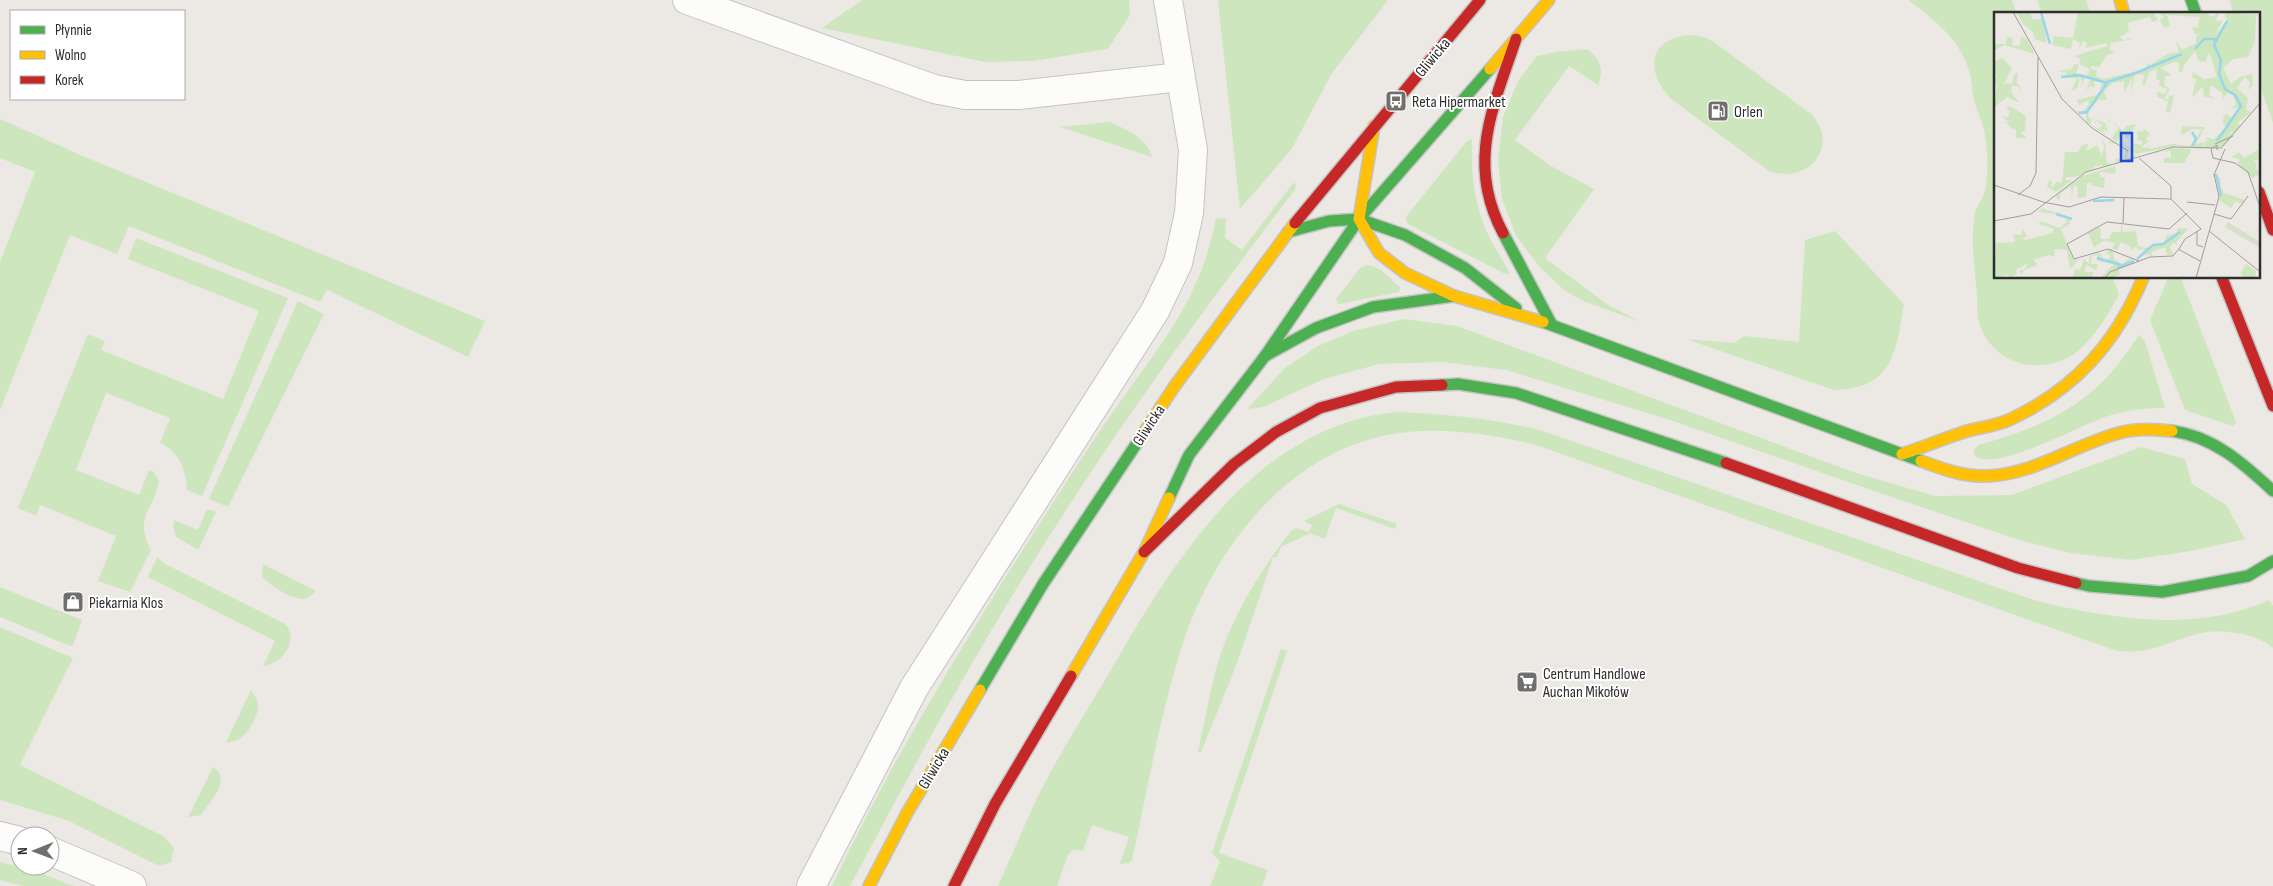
<svg xmlns="http://www.w3.org/2000/svg" width="2273" height="886" viewBox="0 0 2273 886" font-family="'Sofia Sans Condensed',sans-serif">
  <rect width="100%" height="100%" fill="#ece8e4"/>
  <g fill="#cee6be">
    <path d="M862 0H1129L1130 15 1108 49 1032 61 985 62 822 28Z"/>
    <path d="M1218 0H1388L1332 73 1291 150 1240 209Z"/>
    <path d="M1908 0H2012L2017 14H1996V278H2113L2119 294C2109 314 2093 340 2074 354 2039 377 1991 364 1979 322 1976 314 1978 305 1977 296 1975 268 1970 241 1975 213 1977 204 1986 195 1986 185 1988 171 1988 151 1985 136 1984 124 1977 112 1974 100 1972 92 1972 82 1970 74 1961 40 1935 20 1908 0Z"/>
    <path d="M2037 0H2086L2091 14H2042Z"/>
    <path d="M2229 0H2273V123L2259 84V14H2234Z"/>
    <path d="M1690 35 1704 37 1714 42 1811 114C1841 146 1808 185 1769 171L1671 99C1645 72 1647 38 1690 35Z"/>
    <path d="M1587 49C1601 58 1604 71 1598 85L1569 66 1515 140 1551 166 1594 189 1545 258 1608 305 1641 322 1583 301 1564 290 1539 266 1516 236 1502 199 1498 161 1503 117 1518 81 1537 56 1555 52Z"/>
    <path d="M0 119 85 157 485 321 468 357 327 290 320 302 129 226 117 254 70 235 0 410V262L35 172 0 158Z"/>
    <path d="M1109 122C1128 130 1146 137 1152 157L1060 127Z"/>
    <path d="M1472 139C1471 173 1473 198 1486 230 1492 245 1503 259 1510 274L1503 273 1408 224 1405 218 1467 141Z"/>
    <path d="M1294 182 1296 186 1294 191C1199 315 1107 442 1025 575 962 676 906 781 850 886H832C897 749 977 620 1060 492 1079 462 1099 431 1120 402 1165 339 1201 296 1216 218L1226 219 1225 238 1242 250Z"/>
    <path d="M1835 231 1904 304C1896 352 1893 389 1834 390L1686 339 1734 343 1744 336 1799 342 1805 240Z"/>
    <path d="M136 238 288 298 202 496 187 490C186 469 179 452 160 443L170 418 106 393 76 470 139 495 149 470 154 472 159 481C154 511 133 516 151 550L130 592 98 581 116 536 40 505 36 516 18 508 88 334 105 341 101 350 223 399 259 311 128 259Z"/>
    <path d="M1367 265C1379 265 1390 279 1400 287L1399 292 1339 304 1336 299 1360 268Z"/>
    <path d="M2168 278H2181L2236 422 2233 426 2185 410 2150 320Z"/>
    <path d="M298 301 324 314 228 507 209 499Z"/>
    <path d="M1404 319 1457 326 1856 473 1935 496 2012 495 2141 447 2185 459 2192 484 2226 505 2245 539 2191 551 2131 560 2070 553 2019 540 1877 492 1670 420 1506 370 1442 362 1379 364 1324 379 1263 407 1247 409 1285 368 1318 346 1353 331Z"/>
    <path d="M2139 335 2145 341 2165 408C2146 408 2127 410 2108 416 2084 423 1992 475 1974 455V450L1978 445C2027 432 2073 414 2109 375 2120 363 2130 348 2139 335Z"/>
    <path d="M1398 412C1447 414 1493 419 1540 430L2037 601C2112 619 2196 633 2269 600L2273 606V648C2265 641 2253 636 2242 634 2231 632 2219 630 2207 632 2175 637 2149 658 2114 650L1536 445C1494 435 1451 428 1408 432 1297 442 1216 542 1183 643 1160 714 1148 787 1132 860L1129 863 1120 864 1129 837 1092 825 1083 851 1073 850 1068 855 1057 886H998C1013 853 1027 818 1043 786 1063 748 1086 712 1108 675 1173 562 1255 425 1398 412Z"/>
    <path d="M1339 504 1397 524 1395 529 1336 508 1325 539 1310 533 1281 547 1277 557H1273L1236 666 1201 752H1198C1204 725 1209 697 1216 669 1230 619 1259 572 1291 531L1296 528 1309 532 1312 525 1304 521Z"/>
    <path d="M207 509 216 512 198 550 176 537 173 526 174 520 198 530Z"/>
    <path d="M157 557 165 564 285 624C301 640 281 665 263 666L275 641 148 577Z"/>
    <path d="M263 564 316 591C312 594 308 599 303 599 293 600 267 584 262 576Z"/>
    <path d="M0 587 82 620 73 645 70 646 0 617Z"/>
    <path d="M0 627 73 658 20 765 163 836 174 848 171 862 159 866 69 821 0 800Z"/>
    <path d="M1281 649 1287 651 1219 853 1268 870 1262 886H1210L1220 862 1212 853Z"/>
    <path d="M251 690C255 696 259 702 258 709 254 725 242 744 226 742Z"/>
    <path d="M213 767C233 779 209 803 201 815L188 817Z"/>
    <path d="M0 862 35 871 74 886H23L0 880Z"/>
  </g>
  <g fill="none" stroke-linecap="round" stroke-linejoin="round">
    <g stroke="#c5c4c5" stroke-width="30">
      <g id="street">
        <path d="M687 0 934 89 965 95H1019L1180 77"/>
        <path d="M0 836 20 841"/>
        <path d="M50 851 132 886"/>
        <path d="M811 886 914 688 1155 311 1178 263 1189 213 1193 150 1168 0"/>
      </g>
    </g>
    <g stroke="#c5c4c5" stroke-width="14">
      <g id="fast">
        <path d="M2191 0 2196 14"/>
        <path d="M1288 232 1329 221 1359 219 1405 235 1465 268 1516 308"/>
        <path d="M1503 233 1552 325"/>
        <path d="M1543 322 1921 461"/>
        <path d="M1265 356 1359 219 1490 69"/>
        <path d="M1442 385 1458 384 1516 393 1726 463"/>
        <path d="M2172 431C2213 436 2244 464 2273 491"/>
        <path d="M1169 498 1189 455 1265 356 1316 328 1373 307 1454 296"/>
        <path d="M2076 583 2089 586 2162 592 2248 576 2273 561"/>
        <path d="M980 690 1043 584 1139 440"/>
      </g>
    </g>
    <g stroke="#c5c4c5" stroke-width="14">
      <g id="slow">
        <path d="M2120 0 2124 14"/>
        <path d="M1490 69 1549 0"/>
        <path d="M1374 126 1359 219 1379 253 1405 273 1454 296 1543 322"/>
        <path d="M1139 440 1174 387 1295 223"/>
        <path d="M1902 454C1924 447 1945 438 1967 431 1981 427 1997 426 2011 419 2075 389 2116 343 2143 278"/>
        <path d="M1921 461C1942 469 1964 477 1988 476 2035 474 2074 445 2119 433 2135 428 2155 429 2172 431"/>
        <path d="M1071 676 1144 552 1169 498"/>
        <path d="M869 886 907 813 980 690"/>
      </g>
    </g>
    <g stroke="#c5c4c5" stroke-width="14">
      <g id="jam">
        <path d="M2259 192 2273 230"/>
        <path d="M1295 223 1480 0"/>
        <path d="M1503 233C1466 164 1493 107 1516 39"/>
        <path d="M2222 278 2273 406"/>
        <path d="M1726 463 2018 568 2076 583"/>
        <path d="M1144 552 1234 464 1276 432 1320 408 1396 387 1442 385"/>
        <path d="M954 886 995 804 1071 676"/>
      </g>
    </g>
    <use href="#street" stroke="#fcfcfb" stroke-width="28"/>
    <use href="#fast" stroke="#4caf50" stroke-width="11"/>
    <use href="#slow" stroke="#ffc107" stroke-width="11"/>
    <use href="#jam" stroke="#c62828" stroke-width="11"/>
  </g>
  <defs>
    <g id="bus-square" transform="scale(1.125)"><rect x="-9" y="-9" width="18" height="18" rx="4" fill="#706f6e" stroke="#fff"/><path d="M-5-6H5V4H4V6H2V4H-2V6H-4V4H-5ZM-3.5-4V0h7V-4ZM-3.5 1.2v1.5H-2V1.2ZM2 1.2v1.5H3.5V1.2Z" fill="#fff"/></g>
    <g id="fuel-square" transform="scale(1.125)"><rect x="-9" y="-9" width="18" height="18" rx="4" fill="#706f6e" stroke="#fff"/><path d="M-5.5-6h7V0h2V4h1.3V-2.5L3-4.5l.8-.8L6-3V5H2.5V1h-1V6h-7ZM-4.2-4.7v3.2H.2V-4.7Z" fill="#fff"/></g>
    <g id="shop-square" transform="scale(1.125)"><rect x="-9" y="-9" width="18" height="18" rx="4" fill="#706f6e" stroke="#fff"/><path d="M-5-2.5h2.3a2.7 3.5 0 0 1 5.4 0H5L5.5 6h-11ZM-1.5-2.5h3a1.5 2.3 0 0 0-3 0Z" fill="#fff"/></g>
    <g id="supermarket-square" transform="scale(1.125)"><rect x="-9" y="-9" width="18" height="18" rx="4" fill="#706f6e" stroke="#fff"/><path d="M-6-5.5h2.5l.6 2H6L4.5 2H-2.5L-4.4-4H-6ZM-1.5 3.2a1.3 1.3 0 1 0 .1 0ZM3 3.2a1.3 1.3 0 1 0 .1 0Z" fill="#fff"/></g>
  </defs>
  <g fill-rule="evenodd">
    <use href="#bus-square" x="1396" y="101"/>
    <use href="#fuel-square" x="1718" y="111"/>
    <use href="#shop-square" x="73" y="602"/>
    <use href="#supermarket-square" x="1527" y="682"/>
  </g>
  <g text-anchor="middle" stroke-width="4" stroke-linejoin="round" paint-order="stroke">
    <g font-size="16" fill="#2e2e2e" stroke="#fff">
      <text transform="translate(1432 57) rotate(-50)" y="6">Gliwicka</text>
      <text transform="translate(1148 425) rotate(-57)" y="6">Gliwicka</text>
      <text transform="translate(933 768) rotate(-59)" y="6">Gliwicka</text>
    </g>
    <g font-size="16" fill="#2e2e2e" stroke="#fff" text-anchor="start">
      <text x="1412" y="107">Reta Hipermarket</text>
      <text x="1734" y="117">Orlen</text>
      <text x="89" y="608">Piekarnia Klos</text>
      <text x="1543" y="679">Centrum Handlowe<tspan x="1543" dy="18">Auchan Mikołów</tspan></text>
    </g>
  </g>
  <g transform="translate(1994 12)">
    <rect width="266" height="266" fill="#ece8e4"/>
    <path d="M22 0H35L39 8 50 6 52 31 41 27 39 20 30 13ZM84 0H159L164 8 158 10 156 5 133 11 135 19 126 25 130 29 137 25 138 27 117 31 116 38 121 41 113 43 105 55 97 54V57L103 58 102 64 109 67 152 57 153 52 142 47 156 53 173 42 185 40 181 27 188 38 202 31V24L207 23 201 22 198 15 203 16 206 5 173 3 176 14 170 16 166 8 170 5 163 0H213L217 5 226 0 222 8 228 10 220 25 233 8 230 0 266 3 262 5 261 29 254 45 239 47 229 56 237 72 246 65 258 62 259 73 254 78 256 70 251 65 243 76 254 86 252 98 258 100 243 111 247 114 242 120H236L240 123 230 134 210 137 211 129 214 128 211 125 220 127 232 115 228 109 232 102 239 106 246 95 236 97 242 93 239 83 234 82 240 72 229 87 228 81 217 73 215 83 222 88 210 84 209 74 198 86 202 67 198 66 199 60 210 67 223 65 216 42 213 43 212 50 205 49 201 39 190 53 188 60H185V51L180 50 166 56 177 62 176 64H171L170 73 176 77 171 86 174 88 175 84 180 83 176 101 172 100 174 89 163 85V80L172 82 173 77 165 74 166 68 162 67 163 57 155 60 151 73 148 72 151 63 141 62 137 82 138 67 130 80V69L118 71 110 80 113 88H105L94 98 95 106 100 107V105L102 106 100 107H97V113L105 117 108 113 103 108 100 113 102 107 112 112 111 116 114 114 112 122 118 126 124 116 117 108 113 112 116 107 129 119 132 114 142 112 134 127 130 124 132 120 123 129 136 136 144 137 137 135 138 131 147 133 148 129 140 127H144L143 119 149 120 150 117 156 121 152 127 155 129 147 135 153 136V132L155 137 178 132 195 134 200 131 201 122 203 125 208 117H198L187 123 188 114 211 115 202 132 210 130 209 137 183 134 142 142 112 122 111 116 109 121 92 110V101L85 103 82 99 89 100 95 92 93 89 85 93 83 88 106 82 108 69 101 67 100 76 96 74 92 79 96 67 91 66 86 76 88 69 85 64 84 75 77 80 83 66H71L72 61 64 59 78 57 80 52 85 53 82 62 94 63 96 57 85 52 87 47 80 44 113 34 112 31 92 36 93 31 89 29 85 37 86 31 79 27 77 37 58 33 60 24 79 26ZM27 24 32 26 41 42 10 33 0 39V32H12L13 25 19 26 18 34 26 33ZM8 46 18 56 9 74 12 71 18 72 20 62 24 61 23 71 26 74V79L24 74 18 73 17 79 25 91 13 85 0 95 3 74 0 67 3 64 0 63V50ZM16 94 32 104 31 118 27 121 33 126H22V116L20 118 10 109 16 111 8 104 14 106 16 99 12 97ZM105 120 108 128 111 125 135 138 133 146 138 145V141L143 145 114 154H99L100 157 82 165H72V168H78L62 180 53 175 55 168 58 169 57 176 63 170 68 171 71 140H84L88 133 94 132 92 139 103 133 108 145 110 134ZM111 125 118 128 114 131 124 132 132 137 130 149 121 146 122 152 113 151 111 132 108 128ZM178 136 198 137 190 151H170V146H177V139L170 140ZM264 138 266 147 259 149 263 152 261 157 266 158V162L258 166 244 152 245 147 237 145 245 140 250 146ZM121 154 122 162 106 160V165L111 166 110 176 97 173 98 170 93 172 92 185 84 186 83 173 79 175 78 189 77 174 67 181 65 189 61 184 85 165ZM222 161 227 168 226 173 230 181 251 188 248 192 236 187 241 190 237 196 225 188 227 179ZM50 195 49 197 72 204 75 207 76 212 59 222 67 217 79 247 85 248 76 257 73 238 60 237 61 245 55 243 39 248 44 253 30 258 28 263 25 258H30L34 251 22 258 23 261 18 265 12 263 0 266 2 231 21 230 19 222 27 223 29 217 33 224 28 226 31 228 58 221 60 217 45 212 46 209 66 216 72 210 73 206 62 202 44 200ZM127 211 129 220 142 219 144 234 151 236 170 231 173 223 182 222 184 216 194 217 182 230 184 233 179 231 176 235 179 243H173L171 236H168L158 240V244L153 242 143 247 151 237 144 238 142 234 137 239V235L127 230 123 238 118 237 120 247 128 252 136 246 141 249 124 255 126 262 119 266H106L120 252 104 249 103 243 98 244 97 249V252H104L102 258 92 253 91 260H99L98 266 79 265 81 257 86 258 90 247 95 252V245L104 240 106 244 107 239 108 246 114 248 117 243 113 242 114 237H118L121 231 110 229 100 235 94 221 106 215 107 227H115L118 220H127ZM252 252 262 259 261 266H250L247 261Z" fill="#cee6be" fill-rule="evenodd"/>
    <path d="M234 210 266 230V236L231 215Z" fill="#d8e0cc"/>
    <path fill="none" stroke="#99d6ec" stroke-width="2.5" d="M47 0 56 32M201 37 210 27H221V31M139 62 188 42M225 62 227 48 220 33 233 9M67 65 85 63 113 71M113 70 139 62M85 101 93 100 113 71M198 120 202 127 198 134M223 129 247 94 241 83 231 77 225 62M222 162 227 184M99 189 120 188M62 202 78 207M103 246 127 253M143 247 159 233 169 232 186 220M123 256 140 249"/>
    <path fill="none" stroke="#a09e9b" stroke-width="1" d="M19 0 68 87 98 116 134 139M221 132 239 124M223 138V133L217 137 219 146 241 151 254 160 267 198M145 146 177 174V187M220 163 231 137M0 173 49 190M24 183 36 174 42 161 44 45M49 190 75 195 107 185 177 187 207 217 191 227 185 237M193 190 221 193M220 202 237 207 254 184M0 209 37 202 92 160 179 135 227 136 267 90M129 211 130 186M203 219V233L209 235M215 219 265 259M184 237 206 249M145 249 114 237 80 247 73 232 113 210 175 217 193 201M111 266 116 260 156 245 179 244 184 238M202 266 225 185 220 162"/>
    <path fill="#1d4ed8" fill-opacity="0.15" stroke="#1d4ed8" stroke-width="2.5" d="M127 121H138V149H127Z"/>
    <rect width="266" height="266" fill="none" stroke="#2e2e2e" stroke-width="2.5"/>
  </g>
  <rect x="10" y="10" width="175" height="90" fill="#ffffff" stroke="#ababab"/>
  <rect x="20" y="26" width="25" height="8" fill="#4caf50" stroke="#ababab"/>
  <text x="55" y="35" font-size="15" fill="#2e2e2e">Płynnie</text>
  <rect x="20" y="51" width="25" height="8" fill="#ffc107" stroke="#ababab"/>
  <text x="55" y="60" font-size="15" fill="#2e2e2e">Wolno</text>
  <rect x="20" y="76" width="25" height="8" fill="#c62828" stroke="#ababab"/>
  <text x="55" y="85" font-size="15" fill="#2e2e2e">Korek</text>
  <g transform="translate(35 851) rotate(269)"><circle r="24" fill="#ffffff" stroke="#ababab"/>
  <path d="M0-4L9 19L0 12L-9 19Z" fill="#706f6e"/>
  <text y="-8" font-size="14" font-weight="bold" text-anchor="middle" fill="#2e2e2e">N</text>
  </g>
</svg>
